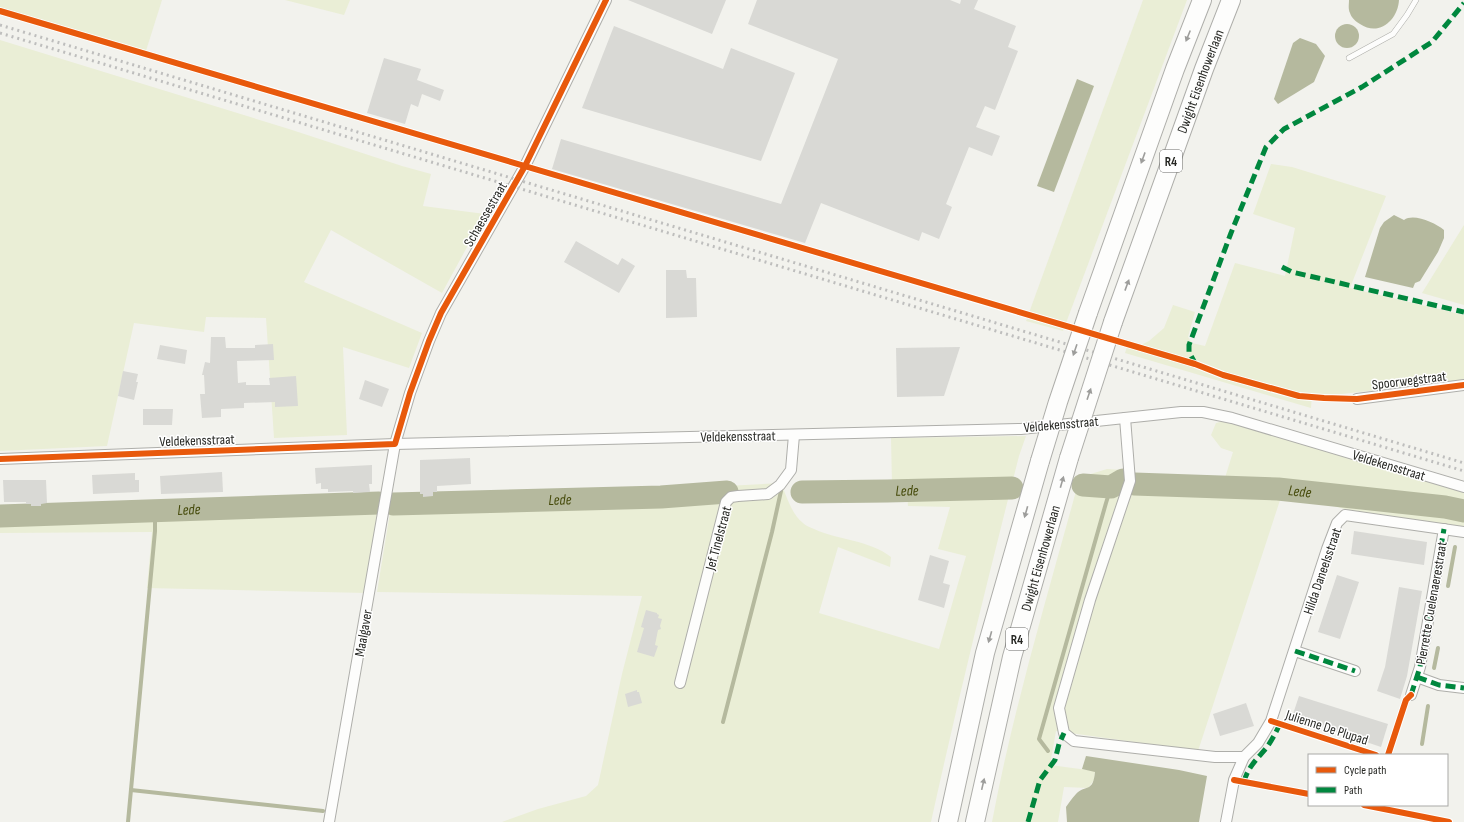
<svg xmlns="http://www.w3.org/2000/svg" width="1464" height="822" viewBox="0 0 1464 822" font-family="'Sofia Sans Condensed',sans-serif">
  <rect width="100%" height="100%" fill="#f2f2ed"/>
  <g fill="#eaeed6">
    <path d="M0 0H162L145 54 0 10Z"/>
    <path d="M285 0H350L344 15Z"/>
    <path d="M1143 0H1187L1063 331 1026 321Z"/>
    <path d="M0 40 289 129 402 166 431 174 423 206 485 214 442 293 331 230 304 282 422 333 409 368 343 347 347 435 274 438 266 318 206 317 204 332 134 323 107 446 0 451Z"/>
    <path d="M1271 164 1292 167 1386 196 1350 288 1464 315V380L1342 394H1312L1311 408 1125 353 1129 340 1134 345H1141L1149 341 1164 328 1173 305 1195 312 1188 337 1192 343 1205 346 1235 263 1285 276 1295 228 1253 214Z"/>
    <path d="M1464 225V305L1422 293Z"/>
    <path d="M1224 421 1464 492V529L1351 511 1283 491 1198 751 1056 731 1050 765 1095 771 1094 780 1088 788 1064 787 1058 822H992C1013 710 1046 601 1076 491L1081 477 1107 469 1123 470 1219 497 1233 452 1221 448 1211 435 1216 423Z"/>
    <path d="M1026 436 1019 456C988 578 958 699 931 822H502L538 809 586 796 598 785 622 674 642 596 377 592 393 494 669 489 781 483C786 495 792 515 803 523 806 526 810 527 814 529 838 540 869 540 891 557L890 567 838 547 819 613 939 649 966 556 938 549 950 507 908 506 906 486 892 485 891 438Z"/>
    <path d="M379 498 367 593 147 588 152 532 0 533V511Z"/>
  </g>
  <g fill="#b5b99e">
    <path d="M1349 0H1399C1398 20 1379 37 1360 24 1356 22 1351 17 1350 13 1348 9 1349 4 1349 0Z"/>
    <circle cx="1347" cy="36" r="12"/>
    <path d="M1300 38 1316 44 1325 56 1314 82 1278 104 1274 99 1293 43Z"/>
    <path d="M1077 79 1094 86 1054 192 1037 186Z"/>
    <path d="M1394 215 1404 220C1414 213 1435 223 1444 230V238L1438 252 1420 281 1415 283 1413 288 1365 277 1380 228 1384 222Z"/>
    <path d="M1086 756 1179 770 1207 776 1199 822H1067L1066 807C1069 803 1072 798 1076 794 1086 784 1093 793 1095 772L1082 769Z"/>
  </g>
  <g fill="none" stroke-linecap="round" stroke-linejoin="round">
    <g stroke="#b5b99e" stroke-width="4">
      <path d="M1448 586 1455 547"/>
      <path d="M1434 668 1438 648"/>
      <path d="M723 722 772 532 781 491"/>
      <path d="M1422 744 1428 706"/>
      <path d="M1048 751 1039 739 1106 503 1111 487"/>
      <path d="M131 790 323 811"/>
      <path d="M128 822 155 531V511"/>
    </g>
    <g stroke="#b5b99e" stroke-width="23">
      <path id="s1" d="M1134 484 1278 489 1445 507 1464 511"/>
      <path d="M1083 485 1111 487 1123 480"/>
      <path id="s2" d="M802 492 887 491 1012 488"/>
      <path id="s3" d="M393 504 661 497 727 492"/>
      <path id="s4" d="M0 516 379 503"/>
    </g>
  </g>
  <g fill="#d9d9d5">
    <path d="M628 0H726L712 34Z"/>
    <path d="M757 0H950L960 4 961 0H978L974 9 1016 26 1008 47 1018 51 995 110 985 106 976 127 1000 136 992 156 969 147 946 204 952 207 939 239 922 232 919 241 821 203 805 243 552 169 561 139 781 204 838 59 748 24Z"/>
    <path d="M614 26 723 69 731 48 795 73 761 161 582 108Z"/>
    <path d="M384 58 421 69 417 80 444 90 440 101 422 94 418 107 411 104 405 124 367 113Z"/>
    <path d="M576 241 618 265 622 258 635 266 619 293 564 262Z"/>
    <path d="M666 270H686L687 278H696L697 317 666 318Z"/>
    <path d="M211 337H225L226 348H255V345L273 344 274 360 237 361 238 383 246 382V385H270L269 378 296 376 298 406 275 407V402L244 403V408L221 409V417L202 418 200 394H205L204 375H202L205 362 210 363Z"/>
    <path d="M160 345 187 350 185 364 157 359Z"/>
    <path d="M960 347 944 396 897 397 896 348Z"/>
    <path d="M123 371 138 374 136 382H138L134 400 118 396Z"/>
    <path d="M365 380 389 389 382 407 359 399Z"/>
    <path d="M143 409H173L172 425H143Z"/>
    <path d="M470 458 471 484 437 486V492H433V496L423 497V494H420V460Z"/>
    <path d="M372 465V484H369L370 492 353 493V491L328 492V489H321V483L316 484 315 468Z"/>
    <path d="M222 472 223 492 161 494 160 476Z"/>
    <path d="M135 473V480H139V492L93 494 92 475Z"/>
    <path d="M3 480H46L47 503 41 504V506H31V504H26V502H4Z"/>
    <path d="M1354 531 1427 542 1424 565 1351 554Z"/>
    <path d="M930 555 949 561 943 583 950 585 944 608 918 600Z"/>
    <path d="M1337 575 1359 582 1340 639 1318 632Z"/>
    <path d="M1399 587 1422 591 1407 676 1400 699 1377 691 1385 667Z"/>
    <path d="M646 610 657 613V614L659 615 658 618 662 619 660 626 661 629 658 630 655 645 658 646 654 657 637 652 644 628 641 627Z"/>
    <path d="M637 690V692H639L642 703 628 707 625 694Z"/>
    <path d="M1299 696 1388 724 1381 747 1292 717Z"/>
    <path d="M1246 703 1254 726 1220 736 1213 714Z"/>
  </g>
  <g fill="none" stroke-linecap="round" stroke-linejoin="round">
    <g stroke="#aeaeaa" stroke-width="6">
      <path id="lane" d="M1349 58 1393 34 1407 15 1416 0"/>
    </g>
    <g stroke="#aeaeaa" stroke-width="12">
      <g id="street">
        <path d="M1357 399 1464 385"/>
        <path d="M1125 418 1130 481 1090 600 1059 708 1064 733 1074 741 1215 757H1244"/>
        <path d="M0 459 395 444 1021 429 1181 412H1203L1232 418 1464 487"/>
        <path d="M1295 651 1355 671"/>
        <path d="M1417 677 1439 685 1464 688"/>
        <path d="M680 683 726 502 731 497 738 496 768 494 780 485 791 470 794 435"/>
        <path d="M1411 695 1420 667 1444 529"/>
        <path d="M329 822 395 444 410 393 429 341 441 313 525 166 606 0"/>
        <path d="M1226 822 1234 780 1244 757 1258 743 1271 721 1327 549 1337 523 1345 515 1464 532"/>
      </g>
    </g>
    <g stroke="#aeaeaa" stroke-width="20">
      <g id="highway">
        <path d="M1088 313 1175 69 1202 0"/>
        <path id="s5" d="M1113 322 1204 69 1231 0"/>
        <path d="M948 822 985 653 1040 461"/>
        <path id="s6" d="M975 822 1012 657 1069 458"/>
      </g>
    </g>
    <use href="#lane" stroke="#fdfdfc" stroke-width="5"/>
    <use href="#street" stroke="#fdfdfc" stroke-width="10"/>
    <use href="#highway" stroke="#fdfdfc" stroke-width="18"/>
    <g stroke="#bebebd" stroke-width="3" stroke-dasharray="2 4" stroke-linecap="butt">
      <path d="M0 25 1464 463"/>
      <path d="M0 33 1464 471"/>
    </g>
    <g stroke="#aeaeaa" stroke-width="20" stroke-linecap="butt">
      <g id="highway-bridge">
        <path d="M1069 458 1113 322"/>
        <path d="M1040 461 1058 402 1088 313"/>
      </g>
    </g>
    <use href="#highway-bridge" stroke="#fdfdfc" stroke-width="18"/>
    <g stroke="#00873e" stroke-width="5" stroke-dasharray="10 5" stroke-linecap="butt">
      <path d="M1282 267 1292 272 1464 312"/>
      <path d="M1196 365 1189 352V345L1231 233 1266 147 1284 129 1362 87 1432 42 1464 3"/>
      <path d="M1295 651 1355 671"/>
      <path d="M1417 677 1439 685 1464 688"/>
      <path d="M1411 695 1420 667 1444 529"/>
      <path d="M1244 782C1247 768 1258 758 1267 747 1272 740 1276 732 1280 724"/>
      <path d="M1028 822 1040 780 1055 760 1059 744 1064 733"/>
    </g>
    <g stroke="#fff" stroke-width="8">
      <g id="cycleway">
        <path d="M0 11 1195 364 1223 375 1299 396 1324 398 1357 399 1464 385"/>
        <path d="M0 459 395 444 410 393 429 341 441 313 525 166 606 0"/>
        <path d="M1271 721 1376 755"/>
        <path d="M1388 755 1406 700 1411 695"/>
        <path d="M1234 780 1309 794"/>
        <path d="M1364 805 1449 822"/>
      </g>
    </g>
    <use href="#cycleway" stroke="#e8590c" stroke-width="6"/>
  </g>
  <defs><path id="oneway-solid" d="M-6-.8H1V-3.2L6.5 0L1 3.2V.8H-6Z"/></defs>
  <g fill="#9d9d9b">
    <use href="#oneway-solid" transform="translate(1188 36) rotate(112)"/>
    <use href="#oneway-solid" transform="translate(1143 158) rotate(110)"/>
    <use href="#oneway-solid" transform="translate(1127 285) rotate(-70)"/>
    <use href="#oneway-solid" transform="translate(1075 350) rotate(109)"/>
    <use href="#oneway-solid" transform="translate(1089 394) rotate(-71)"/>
    <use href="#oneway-solid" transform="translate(1062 482) rotate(-74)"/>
    <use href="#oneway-solid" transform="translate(1026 512) rotate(106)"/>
    <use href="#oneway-solid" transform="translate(990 637) rotate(106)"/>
    <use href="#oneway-solid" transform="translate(983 784) rotate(-77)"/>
  </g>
  <g text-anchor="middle" stroke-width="3" stroke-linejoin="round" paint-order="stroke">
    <g fill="#fff" stroke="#686866" stroke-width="1">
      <rect x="1160" y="150" width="22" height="22" rx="3"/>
      <rect x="1006" y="628" width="22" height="22" rx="3"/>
    </g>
    <g font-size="13" font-weight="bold" fill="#272824">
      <text x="1171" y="166">R4</text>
      <text x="1017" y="644">R4</text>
    </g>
    <g font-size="14" fill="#272824" stroke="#fff">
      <text dy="5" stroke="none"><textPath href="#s5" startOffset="256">Dwight Eisenhowerlaan</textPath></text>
      <text transform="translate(485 214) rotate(-60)" y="5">Schaessestraat</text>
      <text transform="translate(1409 380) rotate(-7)" y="5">Spoorwegstraat</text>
      <text transform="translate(1061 424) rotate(-5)" y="5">Veldekensstraat</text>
      <text transform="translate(738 436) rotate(-1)" y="5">Veldekensstraat</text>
      <text transform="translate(197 440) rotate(-2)" y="5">Veldekensstraat</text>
      <text transform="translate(1389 465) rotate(17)" y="5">Veldekensstraat</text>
      <text transform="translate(718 538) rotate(-75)" y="5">Jef Tinelstraat</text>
      <text dy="5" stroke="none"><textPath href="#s6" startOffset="272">Dwight Eisenhowerlaan</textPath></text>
      <text transform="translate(1322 571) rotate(-71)" y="5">Hilda Daneelsstraat</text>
      <text transform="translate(1431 603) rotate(-80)" y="5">Pierrette Cuelenaerestraat</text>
      <text transform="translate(363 633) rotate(-80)" y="5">Maalgaver</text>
      <text transform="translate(1327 727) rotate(18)" y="5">Julienne De Plupad</text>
    </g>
    <g font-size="15" font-style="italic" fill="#454a0a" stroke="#fff">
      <text dy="5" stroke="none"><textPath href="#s2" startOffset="105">Lede</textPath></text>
      <text dy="5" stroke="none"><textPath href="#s1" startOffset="166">Lede</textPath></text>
      <text dy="5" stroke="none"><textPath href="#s3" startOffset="167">Lede</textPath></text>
      <text dy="5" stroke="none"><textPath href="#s4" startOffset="189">Lede</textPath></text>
    </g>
  </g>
  <rect x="1308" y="754" width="140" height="52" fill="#ffffff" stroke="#a9a9a7"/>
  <rect x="1316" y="767" width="20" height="6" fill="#e8590c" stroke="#a9a9a7"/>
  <text x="1344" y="774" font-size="12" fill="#272824">Cycle path</text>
  <rect x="1316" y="787" width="20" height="6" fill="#00873e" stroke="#a9a9a7"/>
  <text x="1344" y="794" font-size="12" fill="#272824">Path</text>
</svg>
